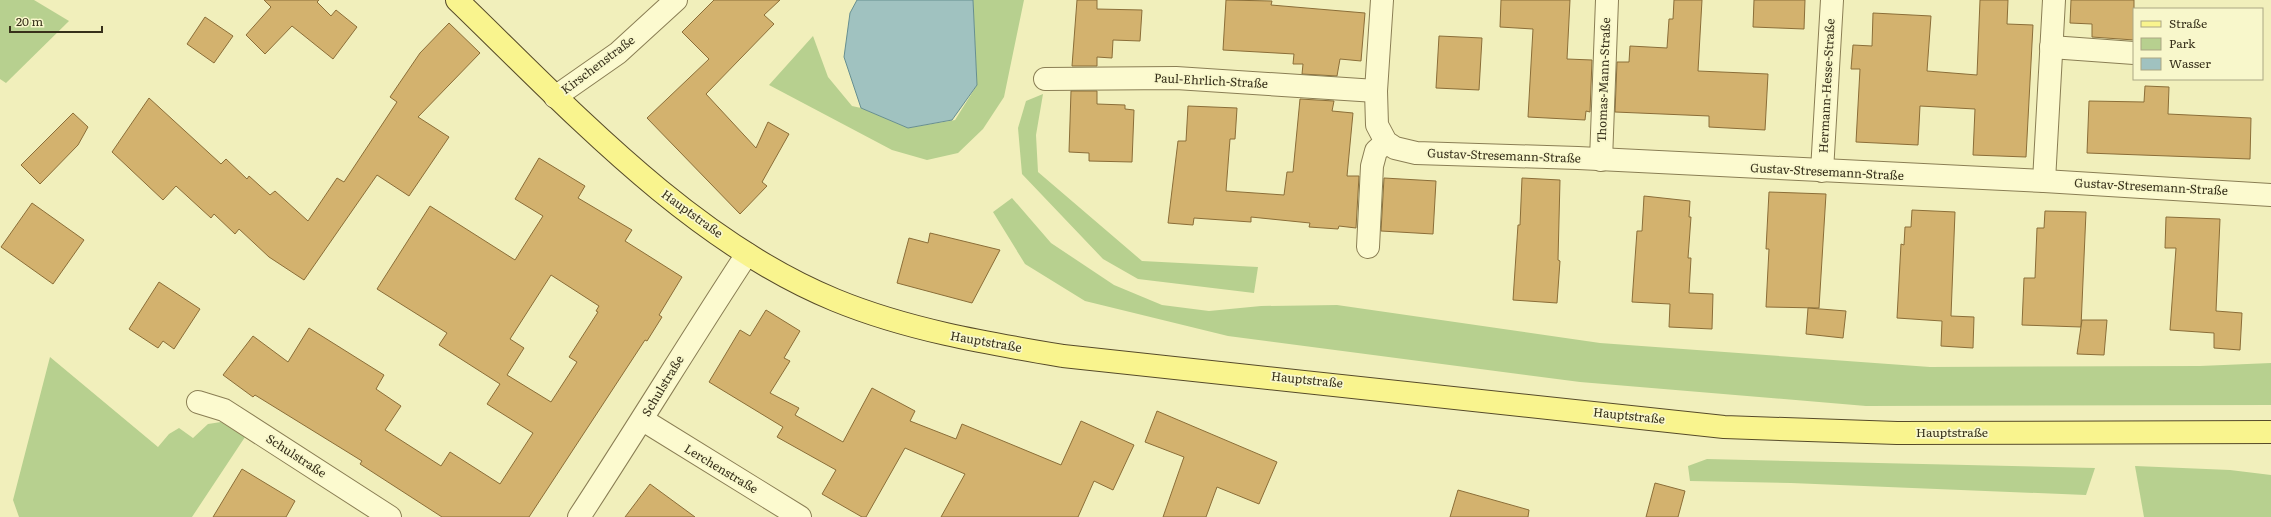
<svg xmlns="http://www.w3.org/2000/svg" width="2271" height="517" viewBox="0 0 2271 517" font-family="Literata,serif">
  <rect width="100%" height="100%" fill="#f1efbb"/>
  <g fill="#b7d08f">
    <path d="M0 0H34L69 21 6 83 0 79Z"/>
    <path d="M973 0H1024L1004 97 983 129 958 153 927 160 892 150 769 85 813 36 828 77 852 106 861 108 908 128 955 120 977 85Z"/>
    <path d="M1043 94 1036 135 1038 172 1142 261 1258 267 1254 293 1138 279 1103 259 1022 174 1018 128 1026 101Z"/>
    <path d="M1012 198 1051 243 1114 285 1162 305 1209 311 1261 306 1337 305 1600 343 1930 367 2200 366 2271 363V405L1866 406 1580 382 1228 336 1085 301 1025 264 993 212Z"/>
    <path d="M50 357 158 447 169 434 179 428 193 438 208 424 221 422 245 437 192 517H19L13 500Z"/>
    <path d="M1707 459 2095 468 2086 495 1791 483 1690 481 1688 466Z"/>
    <path d="M2135 466 2230 470 2271 475V517H2144Z"/>
  </g>
  <path fill="#a0c2c0" stroke="#678f90" d="M857 0H973L977 85 952 120 908 128 861 108 844 57 850 13Z"/>
  <g fill="#d3b26e" stroke="#8b6e38" fill-rule="evenodd">
    <path d="M264 0H319L317 2 331 16 336 10 357 27 333 59 292 26 265 54 246 35 271 7Z"/>
    <path d="M714 0H780L764 15 774 24 706 94 756 148 768 122 789 134 762 182 767 186 740 214 647 118 709 59 682 32Z"/>
    <path d="M1077 0H1097V9L1142 10 1140 41 1113 40 1112 58 1097 57V66H1072Z"/>
    <path d="M1226 0 1272 1 1271 5 1365 13 1361 61 1340 59 1337 76 1302 74 1303 64H1293L1294 54 1223 50Z"/>
    <path d="M1501 0H1570L1567 59 1592 60 1590 112 1586 111 1585 120 1528 117 1533 29 1500 27Z"/>
    <path d="M1674 0H1702L1698 71 1768 74 1765 130 1709 127V116L1615 112 1617 62H1629L1630 46 1667 48 1669 19H1673Z"/>
    <path d="M1754 0H1805L1804 29 1753 27Z"/>
    <path d="M1980 0H2008L2007 24 2033 25 2026 157 1973 155 1975 109 1920 106 1918 145 1856 142 1860 69H1851L1853 45 1872 46 1873 13 1931 16 1927 71 1977 75Z"/>
    <path d="M2071 0H2134V40L2092 37V24L2070 23Z"/>
    <path d="M205 17 233 36 214 63 187 44Z"/>
    <path d="M449 23 480 53 418 117 449 137 409 196 377 175 304 280 269 257 239 229 235 234 214 214 211 218 176 186 163 200 112 152 149 98 221 164 226 159 247 179 249 176 270 195 275 191 308 221 337 178 344 182 397 102 390 97 420 53Z"/>
    <path d="M1439 36 1482 38 1479 90 1436 88Z"/>
    <path d="M2145 86 2169 87 2168 114 2251 118 2250 159 2087 153 2089 101 2144 102Z"/>
    <path d="M1071 91H1097V104L1125 105V109L1134 110 1132 162 1089 161V153L1069 152Z"/>
    <path d="M1300 99 1334 101 1332 111 1353 113 1347 176H1359L1356 228 1339 226 1338 229 1309 227 1310 223 1251 217V222L1194 218 1193 225 1168 223 1178 141H1186L1188 106 1237 108 1235 139H1230L1226 191 1284 195 1287 172H1293Z"/>
    <path d="M73 113 88 127 78 145 40 184 21 165Z"/>
    <path d="M539 158 585 186 578 198 632 230 625 241 682 277 659 315 662 317 647 341 645 340 529 517H442L360 464 362 461 255 395 253 397 223 375 253 336 288 362 309 328 384 375 376 389 401 406 385 430 441 466 450 452 500 484 533 433 487 404 500 384 439 345 447 333 377 289 430 206 515 260 543 216 515 199ZM551 275 599 306 596 311 598 312 569 357 577 362 551 402 507 375 524 348 510 339Z"/>
    <path d="M1384 178 1436 181 1433 234 1381 231Z"/>
    <path d="M1522 178 1560 180 1558 260 1560 261 1557 303 1513 300 1518 225H1520Z"/>
    <path d="M1769 192 1826 194 1819 308 1766 307 1769 249H1766Z"/>
    <path d="M1644 196 1690 201 1689 217H1691L1688 258H1691L1689 293 1713 294 1712 329 1669 327 1670 304 1632 302 1637 231H1642Z"/>
    <path d="M32 203 84 240 53 284 1 247Z"/>
    <path d="M1912 210 1955 212 1951 316 1974 317 1973 348 1941 346 1942 321 1897 318 1901 244 1904 245 1905 227H1911Z"/>
    <path d="M2045 211 2086 212 2081 327 2022 325 2024 278H2035L2037 228H2044Z"/>
    <path d="M2166 217 2220 219 2216 311 2242 313 2240 350 2214 348V333L2170 330 2176 248H2165Z"/>
    <path d="M930 233 1000 250 972 303 897 283 909 238 928 243Z"/>
    <path d="M159 282 200 309 174 349 163 341 158 348 129 329Z"/>
    <path d="M1808 308 1846 311 1843 338 1806 334Z"/>
    <path d="M766 310 800 331 784 358 790 361 770 393 799 408 795 415 843 442 872 388 915 411 910 421 956 439 962 424 1061 465 1081 421 1134 445 1113 490 1094 481 1078 517H941L965 474 905 448 866 517H862L822 494 836 470 777 437 783 427 709 382 740 330 750 336Z"/>
    <path d="M2082 320H2107L2104 355 2077 354Z"/>
    <path d="M1157 411 1277 462 1259 504 1217 487 1206 517H1163L1184 457 1145 442Z"/>
    <path d="M242 469 295 501 286 517H213Z"/>
    <path d="M1655 483 1685 491 1678 517H1646Z"/>
    <path d="M650 484 695 517H625Z"/>
    <path d="M1458 490 1529 510 1528 517H1450Z"/>
  </g>
  <g fill="none" stroke-linecap="round" stroke-linejoin="round">
    <g stroke="#8a7e54" stroke-width="24">
      <g id="minor">
        <path d="M1382 0 1376 91 1377 125 1386 142 1395 148 1416 153 1578 158 2044 181 2271 195"/>
        <path d="M2051 47 2134 53"/>
        <path d="M1045 79 1176 78 1376 91"/>
        <path d="M555 97 618 53 676 0"/>
        <path d="M1601 160 1607 0"/>
        <path d="M1822 171 1832 0"/>
        <path d="M2044 181 2054 0"/>
        <path d="M1368 247 1372 166 1376 151 1386 142"/>
        <path d="M198 402 224 410 390 517"/>
        <path d="M643 420 800 517"/>
        <path d="M579 517C636 430 690 341 747 254"/>
      </g>
    </g>
    <g stroke="#564a29" stroke-width="24">
      <path id="major" d="M457 0C568 107 689 240 835 300 908 330 986 343 1063 356L1724 427 1897 433 2271 432"/>
    </g>
    <use href="#minor" stroke="#fcfacf" stroke-width="22"/>
    <use href="#major" stroke="#f9f48e" stroke-width="22"/>
  </g>
  <g text-anchor="middle" stroke-width="3.5" stroke-linejoin="round" paint-order="stroke">
    <g font-size="12" fill="#37301a" stroke="#f8f7cb">
      <text transform="translate(598 65) rotate(-37)" y="4">Kirschenstraße</text>
      <text transform="translate(1604 80) rotate(-88)" y="4">Thomas-Mann-Straße</text>
      <text transform="translate(1211 81) rotate(3)" y="4">Paul-Ehrlich-Straße</text>
      <text transform="translate(1827 86) rotate(-87)" y="4">Hermann-Hesse-Straße</text>
      <text transform="translate(1504 156) rotate(2)" y="4">Gustav-Stresemann-Straße</text>
      <text transform="translate(1827 172) rotate(3)" y="4">Gustav-Stresemann-Straße</text>
      <text transform="translate(2151 187) rotate(3)" y="4">Gustav-Stresemann-Straße</text>
      <text transform="translate(692 214) rotate(36)" y="4">Hauptstraße</text>
      <text transform="translate(986 342) rotate(10)" y="4">Hauptstraße</text>
      <text transform="translate(1307 380) rotate(6)" y="4">Hauptstraße</text>
      <text transform="translate(663 386) rotate(-59)" y="4">Schulstraße</text>
      <text transform="translate(1629 416) rotate(6)" y="4">Hauptstraße</text>
      <text x="1952" y="437">Hauptstraße</text>
      <text transform="translate(296 456) rotate(33)" y="4">Schulstraße</text>
      <text transform="translate(721 469) rotate(31)" y="4">Lerchenstraße</text>
    </g>
  </g>
  <rect x="2133" y="8" width="130" height="72" fill="#f8f7cb" stroke="#aba784"/>
  <rect x="2141" y="21" width="20" height="6" fill="#f9f48e" stroke="#aba784"/>
  <text x="2169" y="28" font-size="12" fill="#37301a">Straße</text>
  <rect x="2141" y="38" width="20" height="12" fill="#b7d08f" stroke="#aba784"/>
  <text x="2169" y="48" font-size="12" fill="#37301a">Park</text>
  <rect x="2141" y="58" width="20" height="12" fill="#a0c2c0" stroke="#aba784"/>
  <text x="2169" y="68" font-size="12" fill="#37301a">Wasser</text>
  <path d="M10 26v6h92v-6" fill="none" stroke="#37301a" stroke-width="2"/>
  <text x="16" y="26" font-size="12" fill="#37301a" stroke="#f8f7cb" stroke-width="3" paint-order="stroke">20 m</text>
</svg>
